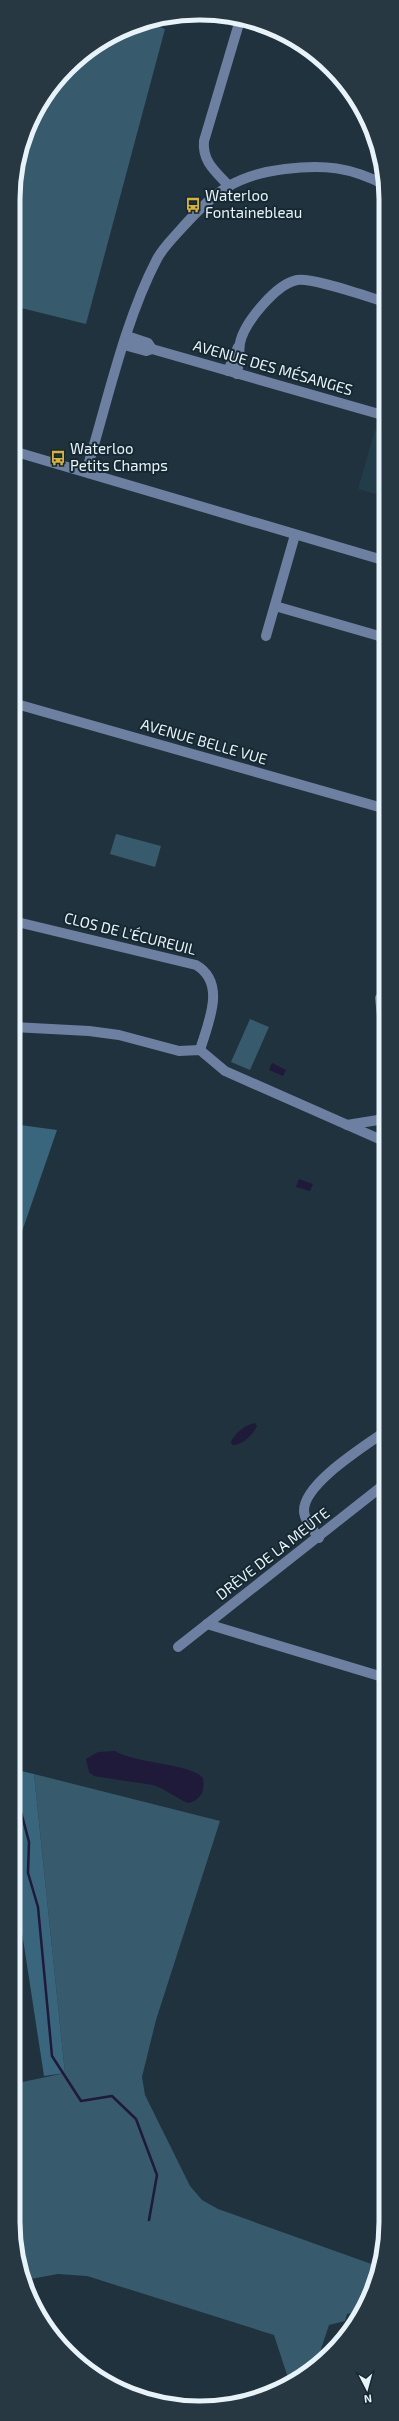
<svg xmlns="http://www.w3.org/2000/svg" width="399" height="2421" viewBox="0 0 399 2421" font-family="'Exo 2',sans-serif">
  <rect width="100%" height="100%" fill="#20323d"/>
  <path fill="#223c4a" d="M375 430 386 433V497L358 489Z"/>
  <g fill="#375a6d">
    <path d="M146 22 165 29 86 324 13 306V187L32 117 77 59 140 23Z"/>
    <path d="M116 834 161 846 155 867 110 854Z"/>
    <path d="M250 1019 269 1027 250 1070 231 1062Z"/>
    <path d="M34 1774 220 1821 156 2020 142 2077 145 2095 190 2186 202 2200 218 2209 377 2266 367 2304 361 2311 347 2314 345 2321 329 2325 320 2352 327 2355 323 2362 289 2381 274 2335 87 2276 58 2274 25 2280 13 2221V2084L65 2073Z"/>
  </g>
  <g fill="#39657d">
    <path d="M13 1124 57 1130 17 1246 13 1245Z"/>
    <path d="M13 1769 34 1774 65 2073 44 2076 21 1926 13 1928Z"/>
  </g>
  <g fill="#1f193a">
    <path d="M272 1063 286 1070 283 1076 269 1070Z"/>
    <path d="M299 1179 313 1184 310 1191 296 1187Z"/>
    <path d="M255 1423 257 1426C253 1435 241 1446 232 1445L231 1442C235 1433 245 1425 255 1423Z"/>
    <path d="M115 1751C136 1764 189 1763 203 1778 205 1791 201 1800 188 1803 176 1798 166 1789 153 1785L94 1776 89 1772 86 1759 98 1752Z"/>
  </g>
  <g fill="none" stroke-linecap="round" stroke-linejoin="round">
    <path stroke="#1f193a" stroke-width="2.5" d="M13 1802 19 1804 29 1842 28 1873 38 1907 52 2056 81 2101 112 2096 136 2119 157 2175 149 2220"/>
    <g stroke="#6d80a1" stroke-width="10">
      <path d="M228 185C215 171 202 161 204 141L240 20"/>
      <path d="M127 336 148 343 152 349"/>
      <path d="M124 345 146 351 152 349 386 416"/>
      <path d="M228 371 238 347"/>
      <path d="M237 374C239 364 239 353 240 343 244 323 276 284 297 280 312 277 368 297 386 302"/>
      <path d="M13 451 386 561"/>
      <path d="M86 472C107 404 124 322 157 259 162 249 173 238 181 229 214 192 235 175 285 169 324 164 350 167 385 185"/>
      <path d="M275 606 386 638"/>
      <path d="M266 636 295 535"/>
      <path d="M13 703 386 809"/>
      <path d="M13 921 196 965C227 983 208 1023 200 1050"/>
      <path d="M386 997 380 998 386 1051"/>
      <path d="M13 1027 89 1031 119 1035 179 1051 200 1050 225 1071 386 1142"/>
      <path d="M347 1125 378 1120 386 1114"/>
      <path d="M319 1538C314 1531 304 1520 304 1511 303 1484 365 1446 386 1431"/>
      <path d="M207 1624 386 1678"/>
      <path d="M178 1647 386 1483"/>
    </g>
  </g>
  <defs>
    <g id="bus-bare" transform="scale(1.2)"><path d="M-5-6H5V4H4V6H2V4H-2V6H-4V4H-5ZM-3.5-4V0h7V-4ZM-3.5 1.2v1.5H-2V1.2ZM2 1.2v1.5H3.5V1.2Z" fill="#d8b434" stroke="#162832" stroke-width="2.5" paint-order="stroke"/></g>
  </defs>
  <g fill-rule="evenodd">
    <use href="#bus-bare" x="193" y="205"/>
    <use href="#bus-bare" x="58" y="458"/>
  </g>
  <g text-anchor="middle" stroke-width="4" stroke-linejoin="round" paint-order="stroke">
    <g font-size="15" fill="#e7f3f9" stroke="#162832" text-anchor="start">
      <text x="205" y="201">Waterloo<tspan x="205" dy="17">Fontainebleau</tspan></text>
      <text x="70" y="454">Waterloo<tspan x="70" dy="17">Petits Champs</tspan></text>
    </g>
    <g font-size="15" fill="#e7f3f9" stroke="#162832">
      <text transform="translate(273 368) rotate(16)" y="5">AVENUE DES MÉSANGES</text>
      <text transform="translate(204 742) rotate(16)" y="5">AVENUE BELLE VUE</text>
      <text transform="translate(130 934) rotate(14)" y="5">CLOS DE L'ÉCUREUIL</text>
      <text transform="translate(273 1554) rotate(-38)" y="5">DRÈVE DE LA MEUTE</text>
    </g>
  </g>
  <path d="M0 0H399V2421H0ZM199 20H200A179 179 0 0 1 379 199V2222A179 179 0 0 1 200 2401H199A179 179 0 0 1 20 2222V199A179 179 0 0 1 199 20Z" fill="#273842" fill-rule="evenodd"/>
  <path fill="none" stroke="#e7f3f9" stroke-width="5" d="M199 20H200A179 179 0 0 1 379 199V2222A179 179 0 0 1 200 2401H199A179 179 0 0 1 20 2222V199A179 179 0 0 1 199 20Z"/>
  <g transform="translate(367 2389) rotate(174)" stroke="#162832" stroke-width="3" paint-order="stroke">
  <path d="M0-3L7 15L0 10L-7 15Z" fill="#e7f3f9"/>
  <text y="-6" font-size="11" font-weight="bold" text-anchor="middle" fill="#e7f3f9">N</text>
  </g>
</svg>
